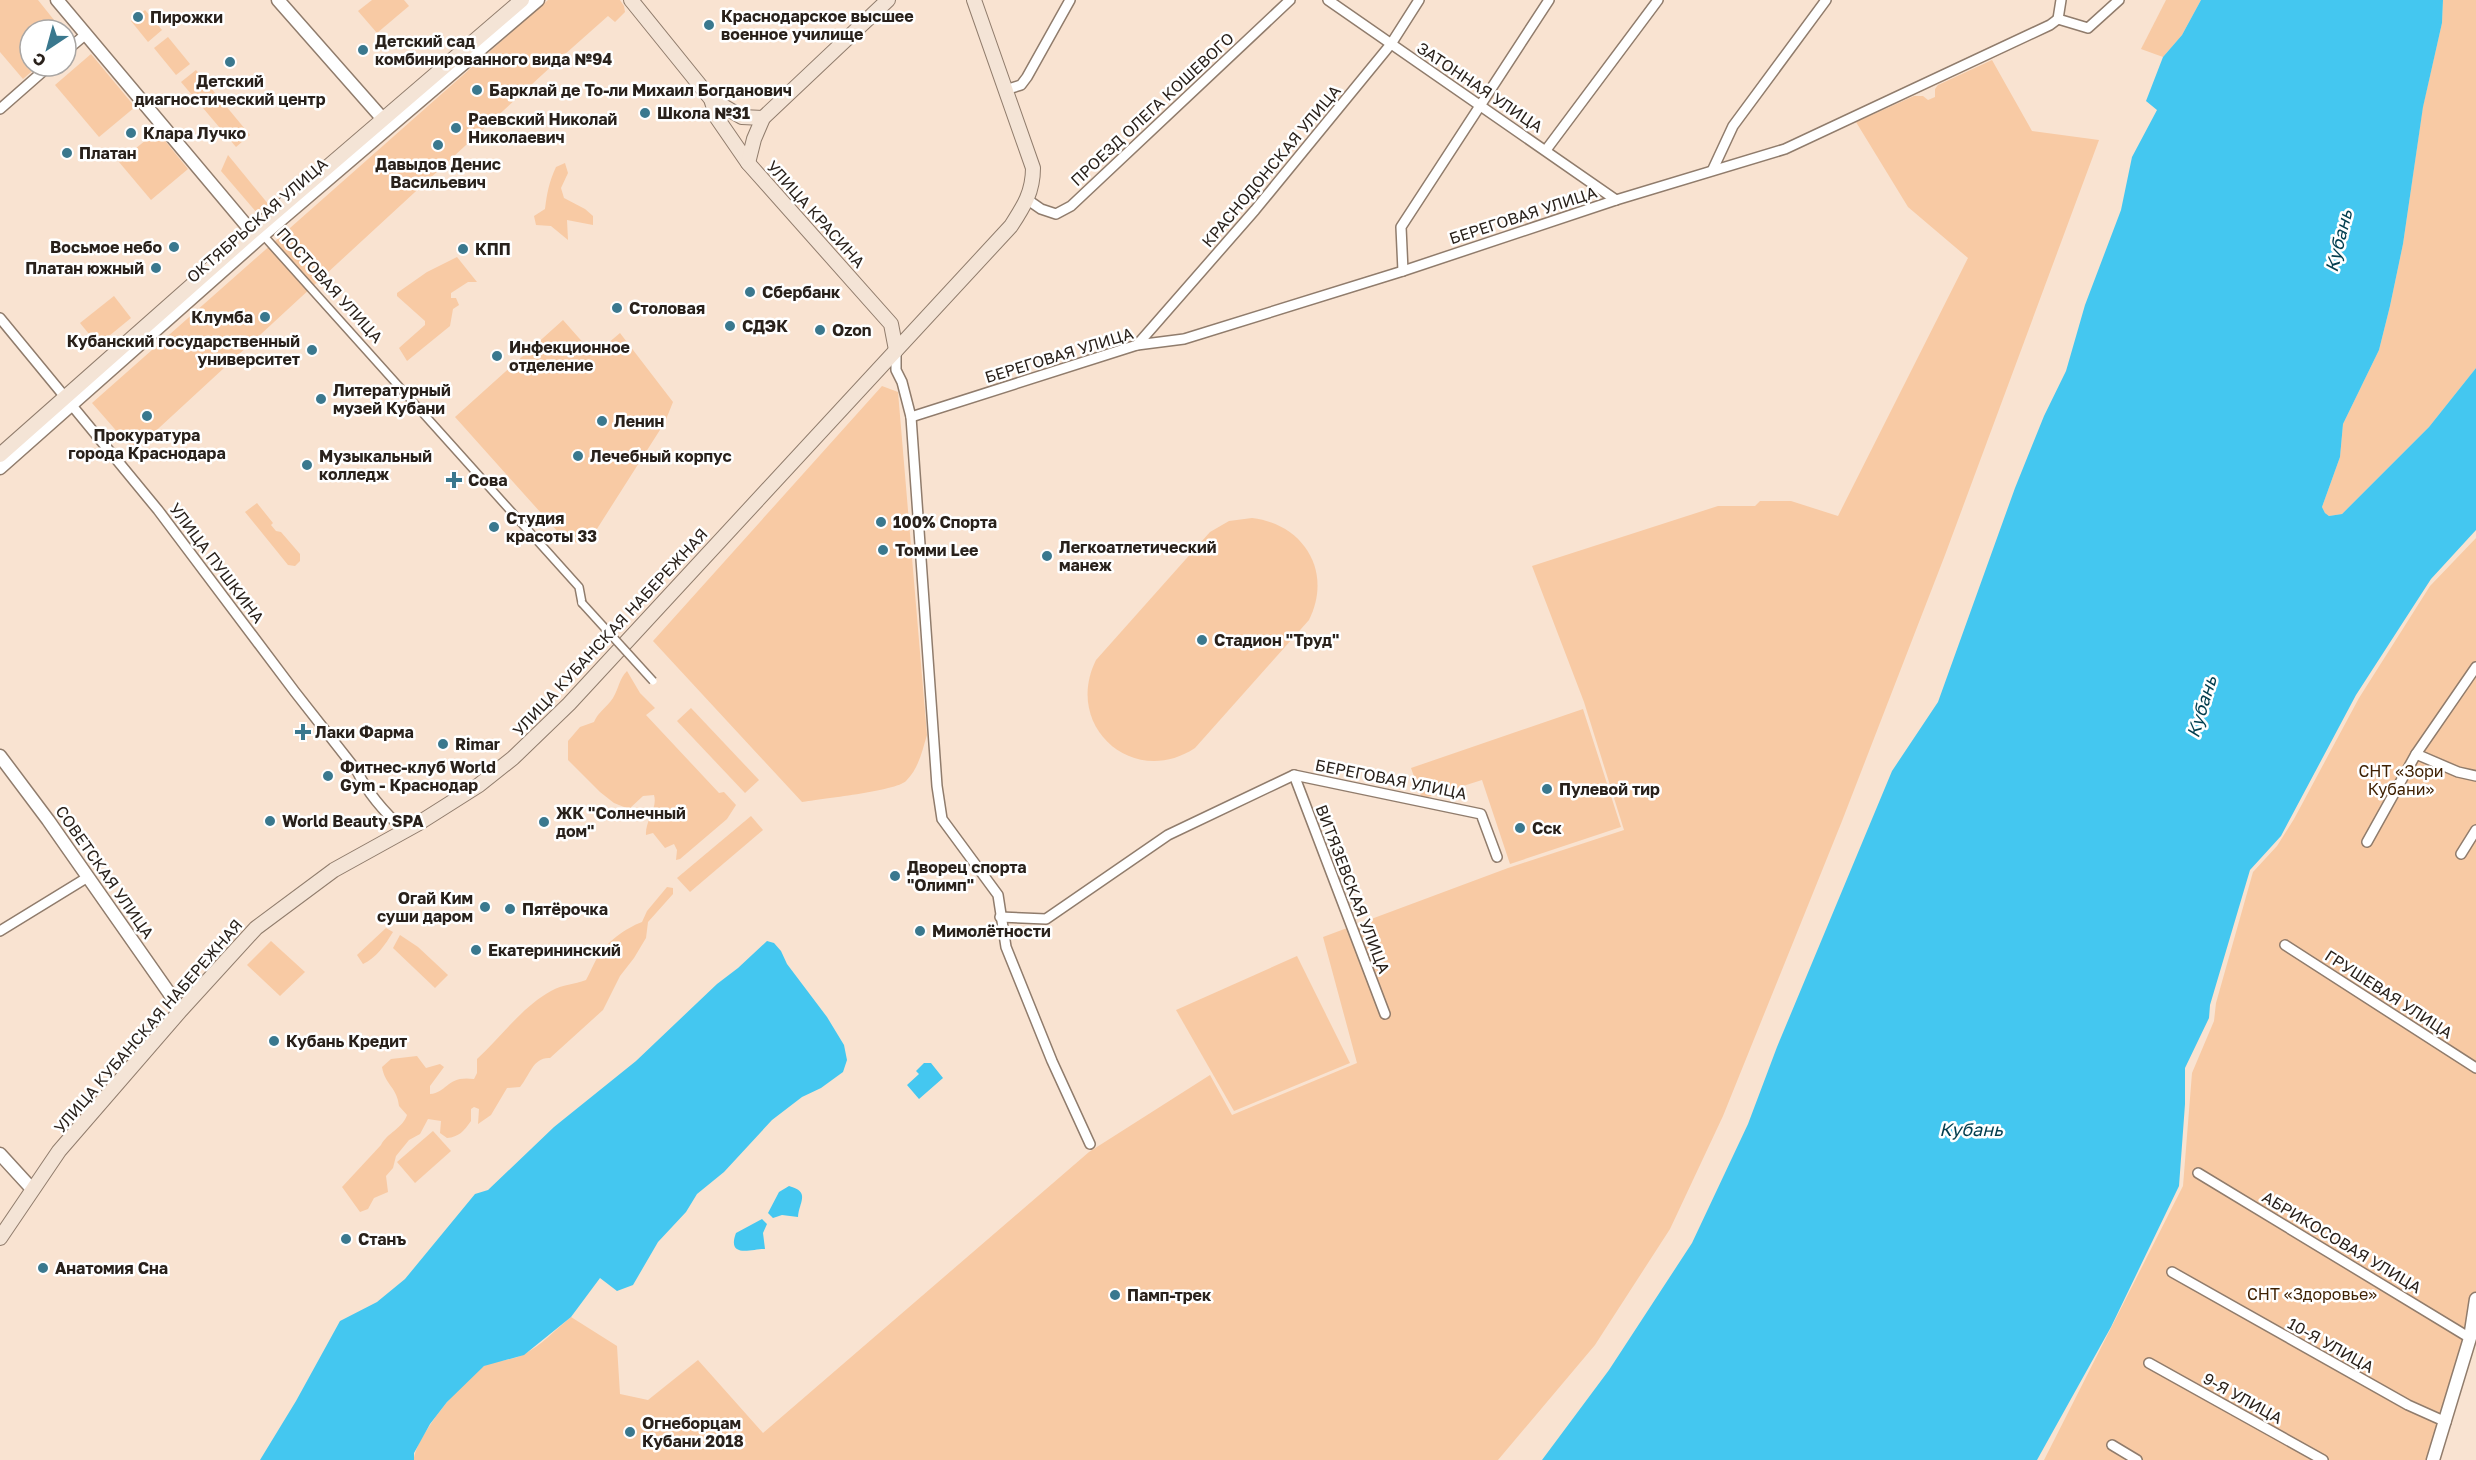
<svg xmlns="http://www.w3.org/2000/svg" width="2476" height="1460" viewBox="0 0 2476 1460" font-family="'Golos Text',sans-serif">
  <rect width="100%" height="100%" fill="#f9e3d1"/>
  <g fill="#f8caa4">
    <path d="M0 0H38L62 30H30V66H38L23 79 0 52Z"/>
    <path d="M372 0H404L409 6 377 33 358 11Z"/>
    <path d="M548 0H620L624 6 625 12 615 22 608 16 555 63 134 451 92 403Z"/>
    <path d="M2166 0H2201L2182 35 2163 57 2141 49Z"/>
    <path d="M2443 0H2476V368L2429 427 2342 514 2329 516 2325 513 2322 507 2340 457 2343 424 2379 350 2390 306 2403 244 2423 106 2442 23Z"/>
    <path d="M145 10 162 30 148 42 131 21Z"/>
    <path d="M168 37 190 64 176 75 154 48Z"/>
    <path d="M91 54 135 107 99 137 55 85Z"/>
    <path d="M1992 60 2032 131 2099 140 1945 555 1842 821 1723 1116 1670 1229 1595 1345 1498 1460H414C415 1437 464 1378 484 1366 496 1360 512 1361 524 1354 541 1346 556 1329 571 1317L617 1346 620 1394 648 1400 698 1360 763 1433 1089 1152 1210 1075 1232 1115 1357 1063 1323 937 1508 868 1624 830 1584 702 1532 566 1718 506H1755L1760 501H1791L1838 516 1968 258 1908 207 1856 122 1914 96H1923L1928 100 1935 97V89L1938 85Z"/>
    <path d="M196 70 250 135 236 147 181 82Z"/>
    <path d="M157 131 188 169 151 200 119 162Z"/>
    <path d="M228 155 269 205 258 214 221 171Z"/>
    <path d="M565 163 568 173 561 188 564 198 585 209 593 216V225L567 220 568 240 551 226 536 225 534 216 545 209C547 193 549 182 556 167Z"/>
    <path d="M457 257 477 282H468L451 293V298H456L459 305 453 309 450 326 407 361 399 348 425 325V321L397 296V293L427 272Z"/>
    <path d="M114 296 131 318 98 345 80 323Z"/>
    <path d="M563 320 594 355 620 333 673 402 665 422 588 543 567 542 455 417Z"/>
    <path d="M882 386 898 392 927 735C922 751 919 768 906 781 896 791 820 799 802 802L653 641Z"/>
    <path d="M257 503 273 523 271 525 276 531 281 532 300 554V561L295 566 288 565 245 512Z"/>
    <path d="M1252 518C1304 524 1333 572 1309 620L1195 748C1133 789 1063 726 1096 660L1210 532 1229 521Z"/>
    <path d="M2476 538V1299L2433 1460H2044L2183 1186 2192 1073 2214 1021 2216 1003 2253 872 2277 846 2294 819 2359 698 2430 586Z"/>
    <path d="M627 671 640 693 655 708 646 715 719 793 724 792 736 805 727 819 680 859 676 860 677 850 674 844 665 848 653 833 646 835C645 820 658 809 654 795L643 796 629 809 614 803 600 792 568 760V741L580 727 594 722C598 712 607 707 613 698 619 688 619 679 627 671Z"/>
    <path d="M691 708 759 780 745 793 677 721Z"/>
    <path d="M1583 709 1621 827 1510 864 1482 780 1422 799 1411 768Z"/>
    <path d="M751 816 763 830 690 892 677 878Z"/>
    <path d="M667 887 673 888V894L648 922 646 938 634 958 620 976 603 1010 550 1058C533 1057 530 1075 520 1087L507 1088 491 1115 478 1124 479 1109 474 1107 471 1109V1121C464 1131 459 1137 447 1138L440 1133 441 1121 428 1119 420 1134 409 1140 396 1156 393 1168 386 1176 388 1192 374 1198 368 1209 360 1212 342 1187 381 1145C387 1133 403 1128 407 1115L399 1106C397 1087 385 1085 382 1067L391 1059 417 1056 426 1068 440 1064 444 1067 430 1086V1094C448 1092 447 1075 474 1079L477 1073V1059C501 1037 522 1007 551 991 563 984 574 985 586 980 590 973 593 965 597 958 606 942 626 928 642 922L647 911Z"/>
    <path d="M386 928 393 932C385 945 376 958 363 964L357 955Z"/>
    <path d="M400 935 418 947 448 975 435 988 393 948Z"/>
    <path d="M271 941 305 972 280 996 247 965Z"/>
    <path d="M1297 956 1350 1063 1234 1111 1176 1010Z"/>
    <path d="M433 1131 451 1151 415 1183 397 1162Z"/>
  </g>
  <g fill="#44c7f0">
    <path d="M2201 0H2443L2442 23 2423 107 2403 244 2390 306 2379 350 2343 424 2340 457 2322 507 2325 513 2329 516 2342 514 2429 427 2476 368V530L2431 579 2356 695 2281 836 2250 870 2210 1005 2209 1018 2185 1068V1104L2179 1186 2111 1327 2037 1460H1542L1609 1370 1692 1243 1748 1124 1777 1047 1892 771 1938 702 2015 488 2044 416 2066 371 2085 305 2121 210 2132 157 2157 110 2146 101 2163 57 2182 35Z"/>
    <path d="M767 941 774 943 781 951 787 964 827 1017 844 1045 847 1060 843 1072 821 1088 802 1097 772 1120 724 1172 697 1194 686 1212 658 1242 633 1285 617 1291 600 1278 571 1317 524 1355 484 1366 447 1402 430 1424 414 1453V1460H260L296 1401 340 1321 377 1302 405 1279 475 1194 488 1190 554 1127 636 1061 717 984 738 968Z"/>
    <path d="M924 1063H931L943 1078 919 1099 907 1085 919 1074 916 1071Z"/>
    <path d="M789 1186C811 1192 799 1202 798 1217L782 1215 773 1218 768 1213 779 1192Z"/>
    <path d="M762 1219 767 1224 763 1233 765 1249C754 1248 726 1260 736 1233Z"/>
  </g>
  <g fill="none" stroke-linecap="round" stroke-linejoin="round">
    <g stroke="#907c6c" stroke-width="10">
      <path id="pedestrian" d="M263 235 579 587 582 603"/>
    </g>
    <g stroke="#907c6c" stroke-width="12">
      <g id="minor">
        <path d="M1328 0 1616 200"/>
        <path d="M2058 19 2088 28 2119 0"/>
        <path d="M2058 19 2061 0"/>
        <path d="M66 51 86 34"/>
        <path d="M1005 90 1021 85 1027 77 1070 0"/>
        <path d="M0 109 49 66"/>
        <path d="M1546 150 1658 0"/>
        <path d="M1713 169 1733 126 1826 0"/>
        <path d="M1028 200 1041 209 1056 214 1071 206 1290 0"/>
        <path d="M1403 271 1401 227 1549 0"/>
        <path d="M0 318 158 510 295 692 357 771C368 794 386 814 405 831"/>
        <path d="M1137 345 1255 210 1391 44 1419 0"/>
        <path d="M896 350V370L902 382 911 417 937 786 942 819 998 895 1006 947 1052 1061 1090 1144"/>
        <path d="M911 417 1137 345 1184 339 1403 271 1616 200 1785 149 2050 25 2058 19"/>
        <path d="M2416 754 2458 772 2476 776"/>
        <path d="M1294 775 1385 1014"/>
        <path d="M2367 842 2416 754 2476 667"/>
        <path d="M2461 854 2476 830"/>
        <path d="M1000 917 1046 919 1168 835 1294 775 1481 814 1497 857"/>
        <path d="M0 931 88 877"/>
        <path d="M2285 945 2476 1068"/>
        <path d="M2198 1173 2470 1338"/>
        <path d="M2172 1272 2408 1405 2446 1422"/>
        <path d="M2149 1363 2323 1460"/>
        <path d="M2112 1445 2137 1460"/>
      </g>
    </g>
    <g stroke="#907c6c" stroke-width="15">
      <g id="tertiary">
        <path d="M57 0 257 238"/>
        <path d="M278 0 389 126"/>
        <path d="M0 468 263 235 538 0"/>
        <path d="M0 756 48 820 181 1010"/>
        <path d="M0 1154 32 1189"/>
        <path d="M2433 1460 2470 1338 2476 1299"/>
      </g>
    </g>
    <g stroke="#907c6c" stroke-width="16">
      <g id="secondary">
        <path d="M631 0 711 99 717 118 748 163 891 324 896 350"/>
        <path d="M711 99 742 117 763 118"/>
        <path d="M748 163 754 139 763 118 888 0"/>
        <path d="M0 455 252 232 522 0"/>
        <path d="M0 1238 59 1151 181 1010 256 928 334 870 419 823 479 785 513 758 569 704 1011 226C1024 206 1033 192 1033 168L974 0"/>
      </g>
    </g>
    <use href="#pedestrian" stroke="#fff" stroke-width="7"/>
    <use href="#minor" stroke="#fff" stroke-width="9"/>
    <use href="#tertiary" stroke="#fff" stroke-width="12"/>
    <use href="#secondary" stroke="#f4e4d6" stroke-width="14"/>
    <g stroke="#907c6c" stroke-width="10" stroke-linecap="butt">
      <path id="pedestrian-bridge" d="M582 603 653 681"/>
    </g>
    <use href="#pedestrian-bridge" stroke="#fff" stroke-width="7"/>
  </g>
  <g fill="#3a788e" stroke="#fff" stroke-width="2">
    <circle cx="138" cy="17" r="6"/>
    <circle cx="709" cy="25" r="6"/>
    <circle cx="363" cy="50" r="6"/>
    <circle cx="230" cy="62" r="6"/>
    <circle cx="477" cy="90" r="6"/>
    <circle cx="645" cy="113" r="6"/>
    <circle cx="456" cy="128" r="6"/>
    <circle cx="131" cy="133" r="6"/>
    <circle cx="438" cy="145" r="6"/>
    <circle cx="67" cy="153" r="6"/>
    <circle cx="174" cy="247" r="6"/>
    <circle cx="463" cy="249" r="6"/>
    <circle cx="156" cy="268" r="6"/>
    <circle cx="750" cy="292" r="6"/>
    <circle cx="617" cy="308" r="6"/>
    <circle cx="265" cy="317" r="6"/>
    <circle cx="730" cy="326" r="6"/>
    <circle cx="820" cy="330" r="6"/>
    <circle cx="312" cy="350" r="6"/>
    <circle cx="497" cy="356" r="6"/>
    <circle cx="321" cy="399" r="6"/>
    <circle cx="147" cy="416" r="6"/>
    <circle cx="602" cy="421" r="6"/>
    <circle cx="578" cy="456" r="6"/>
    <circle cx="307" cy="465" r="6"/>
    <path d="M451 471h6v6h6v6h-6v6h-6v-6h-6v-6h6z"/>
    <circle cx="881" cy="522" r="6"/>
    <circle cx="494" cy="527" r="6"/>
    <circle cx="883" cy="550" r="6"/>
    <circle cx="1047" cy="556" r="6"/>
    <circle cx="1202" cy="640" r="6"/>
    <path d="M300 723h6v6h6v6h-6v6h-6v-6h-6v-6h6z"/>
    <circle cx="443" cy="744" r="6"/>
    <circle cx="328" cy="776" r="6"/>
    <circle cx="1547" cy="789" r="6"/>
    <circle cx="270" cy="821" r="6"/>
    <circle cx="544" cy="822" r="6"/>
    <circle cx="1520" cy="828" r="6"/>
    <circle cx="895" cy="876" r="6"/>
    <circle cx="485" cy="907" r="6"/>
    <circle cx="510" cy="909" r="6"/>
    <circle cx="920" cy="931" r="6"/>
    <circle cx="476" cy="950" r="6"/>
    <circle cx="274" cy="1041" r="6"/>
    <circle cx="346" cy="1239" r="6"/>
    <circle cx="43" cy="1268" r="6"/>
    <circle cx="1115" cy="1295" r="6"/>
    <circle cx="630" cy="1432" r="6"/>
  </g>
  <g text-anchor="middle" stroke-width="5" stroke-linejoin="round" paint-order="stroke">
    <g font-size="16" font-weight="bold" fill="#29211b" stroke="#fff" text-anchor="start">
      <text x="721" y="22">Краснодарское высшее<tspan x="721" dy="18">военное училище</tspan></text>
      <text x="150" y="23">Пирожки</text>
      <text x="375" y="47">Детский сад<tspan x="375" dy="18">комбинированного вида №94</tspan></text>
      <text x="230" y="87" text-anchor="middle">Детский<tspan x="230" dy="18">диагностический центр</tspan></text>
      <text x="489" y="96">Барклай де То-ли Михаил Богданович</text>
      <text x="657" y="119">Школа №31</text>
      <text x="468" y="125">Раевский Николай<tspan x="468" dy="18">Николаевич</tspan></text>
      <text x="143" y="139">Клара Лучко</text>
      <text x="79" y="159">Платан</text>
      <text x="438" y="170" text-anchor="middle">Давыдов Денис<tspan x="438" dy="18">Васильевич</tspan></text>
      <text x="162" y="253" text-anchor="end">Восьмое небо</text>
      <text x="475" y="255">КПП</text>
      <text x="144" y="274" text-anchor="end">Платан южный</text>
      <text x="762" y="298">Сбербанк</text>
      <text x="629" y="314">Столовая</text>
      <text x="253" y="323" text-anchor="end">Клумба</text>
      <text x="742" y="332">СДЭК</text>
      <text x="832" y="336">Ozon</text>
      <text x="300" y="347" text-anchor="end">Кубанский государственный<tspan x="300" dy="18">университет</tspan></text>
      <text x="509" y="353">Инфекционное<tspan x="509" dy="18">отделение</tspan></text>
      <text x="333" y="396">Литературный<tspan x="333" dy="18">музей Кубани</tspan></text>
      <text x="614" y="427">Ленин</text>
      <text x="147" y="441" text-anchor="middle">Прокуратура<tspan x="147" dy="18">города Краснодара</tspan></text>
      <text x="319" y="462">Музыкальный<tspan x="319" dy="18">колледж</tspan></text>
      <text x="590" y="462">Лечебный корпус</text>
      <text x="468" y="486">Сова</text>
      <text x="506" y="524">Студия<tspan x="506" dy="18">красоты 33</tspan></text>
      <text x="893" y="528">100% Спорта</text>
      <text x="1059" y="553">Легкоатлетический<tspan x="1059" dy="18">манеж</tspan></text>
      <text x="895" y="556">Томми Lee</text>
      <text x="1214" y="646">Стадион "Труд"</text>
      <text x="315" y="738">Лаки Фарма</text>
      <text x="455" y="750">Rimar</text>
      <text x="340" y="773">Фитнес-клуб World<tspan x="340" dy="18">Gym - Краснодар</tspan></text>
      <text x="1559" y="795">Пулевой тир</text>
      <text x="556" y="819">ЖК "Солнечный<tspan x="556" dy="18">дом"</tspan></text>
      <text x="282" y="827">World Beauty SPA</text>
      <text x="1532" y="834">Сск</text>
      <text x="907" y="873">Дворец спорта<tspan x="907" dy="18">"Олимп"</tspan></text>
      <text x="473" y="904" text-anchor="end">Огай Ким<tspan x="473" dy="18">суши даром</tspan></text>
      <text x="522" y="915">Пятёрочка</text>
      <text x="932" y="937">Мимолётности</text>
      <text x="488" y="956">Екатерининский</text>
      <text x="286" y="1047">Кубань Кредит</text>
      <text x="358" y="1245">Станъ</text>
      <text x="55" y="1274">Анатомия Сна</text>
      <text x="1127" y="1301">Памп-трек</text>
      <text x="642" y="1429">Огнеборцам<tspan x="642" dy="18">Кубани 2018</tspan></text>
    </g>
    <g font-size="16" fill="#29211b" stroke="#fff">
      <text transform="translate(1480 87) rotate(34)" y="6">ЗАТОННАЯ УЛИЦА</text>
      <text transform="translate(1152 109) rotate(-43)" y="6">ПРОЕЗД ОЛЕГА КОШЕВОГО</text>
      <text transform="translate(1271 166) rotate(-50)" y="6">КРАСНОДОНСКАЯ УЛИЦА</text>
      <text transform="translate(816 214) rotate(48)" y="6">УЛИЦА КРАСИНА</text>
      <text transform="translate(1523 215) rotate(-18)" y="6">БЕРЕГОВАЯ УЛИЦА</text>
      <text transform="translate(257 220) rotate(-41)" y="6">ОКТЯБРЬСКАЯ УЛИЦА</text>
      <text transform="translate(330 285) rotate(48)" y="6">ПОСТОВАЯ УЛИЦА</text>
      <text transform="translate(1059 355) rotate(-17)" y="6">БЕРЕГОВАЯ УЛИЦА</text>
      <text transform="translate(217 563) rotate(53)" y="6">УЛИЦА ПУШКИНА</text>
      <text transform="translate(610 632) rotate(-47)" y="6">УЛИЦА КУБАНСКАЯ НАБЕРЕЖНАЯ</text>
      <text transform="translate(1391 779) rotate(11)" y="6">БЕРЕГОВАЯ УЛИЦА</text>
      <text transform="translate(105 872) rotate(55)" y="6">СОВЕТСКАЯ УЛИЦА</text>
      <text transform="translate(1353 889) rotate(69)" y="6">ВИТЯЗЕВСКАЯ УЛИЦА</text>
      <text transform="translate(2389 994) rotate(33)" y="6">ГРУШЕВАЯ УЛИЦА</text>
      <text transform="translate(148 1026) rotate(-49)" y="6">УЛИЦА КУБАНСКАЯ НАБЕРЕЖНАЯ</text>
      <text transform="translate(2342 1242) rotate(31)" y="6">АБРИКОСОВАЯ УЛИЦА</text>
      <text transform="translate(2331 1345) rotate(29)" y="6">10-Я УЛИЦА</text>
      <text transform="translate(2243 1398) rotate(29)" y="6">9-Я УЛИЦА</text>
    </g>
    <g font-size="16" fill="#3f2103" stroke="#fff">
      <text x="2401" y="777">СНТ «Зори<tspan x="2401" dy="18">Кубани»</tspan></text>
      <text x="2312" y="1300">СНТ «Здоровье»</text>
    </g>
    <g font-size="18" font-style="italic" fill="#023e4f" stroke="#fff">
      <text transform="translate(2339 241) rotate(-76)" y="6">Кубань</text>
      <text transform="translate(2202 707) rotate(-73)" y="6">Кубань</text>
      <text x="1971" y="1136">Кубань</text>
    </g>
  </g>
  <g transform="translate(48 48) rotate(216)"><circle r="28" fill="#ffffff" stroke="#a9a6a4" stroke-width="1.5"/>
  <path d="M0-4.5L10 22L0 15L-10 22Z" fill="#3a788e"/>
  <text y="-9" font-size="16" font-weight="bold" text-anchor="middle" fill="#29211b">С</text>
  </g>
</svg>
